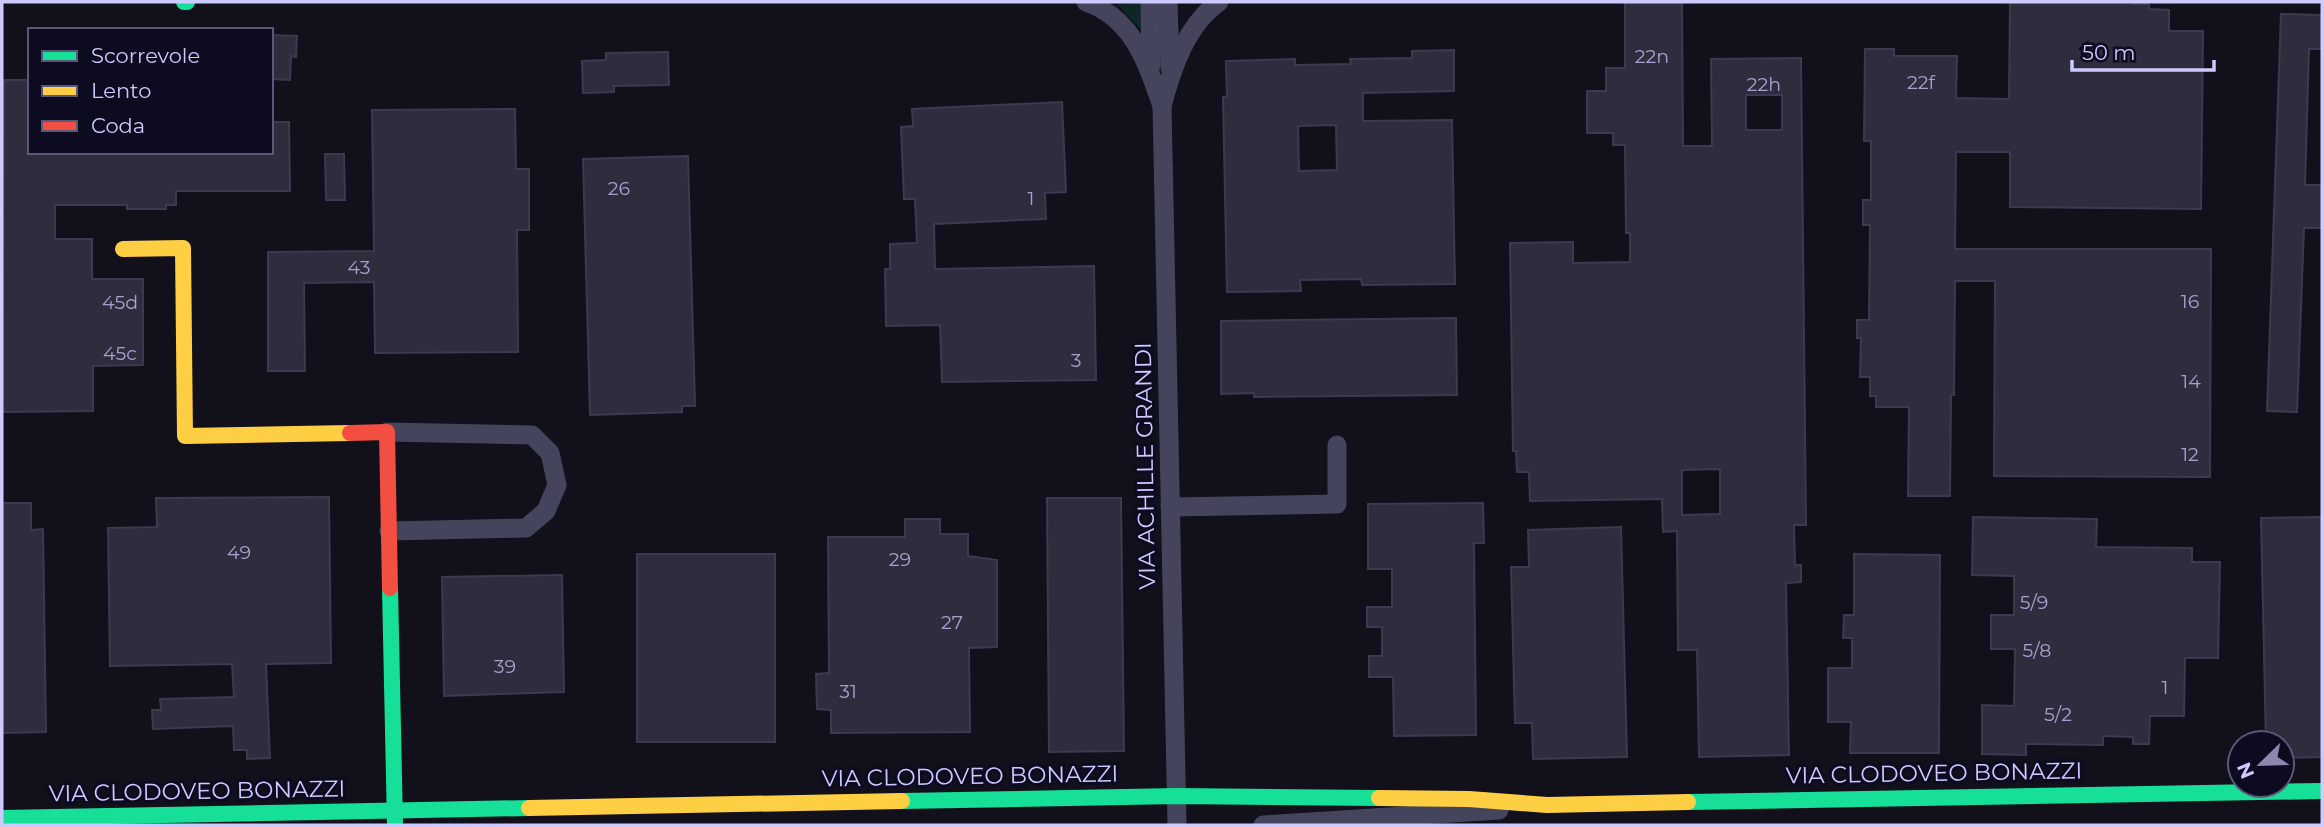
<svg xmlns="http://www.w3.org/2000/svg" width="2324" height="827" viewBox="0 0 2324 827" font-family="Montserrat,sans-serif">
  <rect width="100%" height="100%" fill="#11101b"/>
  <path fill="#0e2726" d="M1141 2 1142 31 1117 4Z"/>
  <g fill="#2f2c3e" stroke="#3c3a50" stroke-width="2" fill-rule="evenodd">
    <path d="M1625 2H1682L1683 146H1712L1711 59 1801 58 1806 525H1794L1795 565H1801V582L1786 583 1789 755 1699 757 1697 650H1678L1677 531 1663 532 1662 499 1530 501 1529 472H1517L1516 451H1513L1510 243 1573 242V263L1630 262V233H1626L1625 145H1613V133H1587V91H1606V68H1625ZM1746 95H1782V130H1746ZM1720 469V514L1682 515V470Z"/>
    <path d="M2010 2H2133V4H2149V9L2169 10V31H2203L2201 209 2010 207V152H1956L1955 249H2211L2210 477 1994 476 1995 281H1955L1954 395H1951L1950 496H1908L1909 407H1876V396H1870V377H1860L1861 338H1857V320H1869L1870 225H1863V200H1871V141H1864L1865 49H1894V56H1957L1956 98 2009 99Z"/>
    <path d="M2281 14 2322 15V49H2309L2305 185H2322V228H2304L2297 412 2267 411Z"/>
    <path d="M271 35 297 36 296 57 291 56 290 80 271 79Z"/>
    <path d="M1454 50V91L1363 93V121L1452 120 1455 284 1362 285 1361 279 1300 280 1301 291 1227 292 1223 97H1227L1226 61 1295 59V65L1351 64 1350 59 1412 58V51ZM1336 125 1337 170 1299 171 1298 126Z"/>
    <path d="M668 52 669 85 614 86V92L583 93 582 61 606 60V53Z"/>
    <path d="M4 80H30V152H271V122H289L290 191H176V205H166V209H127V205H55V239H92V279H143V365L93 366V411L2 412Z"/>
    <path d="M1062 102 1066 192 1045 193 1046 219 934 224 935 269 1094 266 1096 380 942 382 940 325 886 326 885 269H890V244L917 243 915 199H904L901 127 913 126 912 109Z"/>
    <path d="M515 109 516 169H529V230H517L518 352 375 353 374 282 304 283 305 371H268V252L374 251 372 110Z"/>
    <path d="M325 154H344L345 200H326Z"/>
    <path d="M688 156 695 406H682V412L590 415 583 159Z"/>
    <path d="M1456 318 1457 395 1254 397V393L1221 394V321Z"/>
    <path d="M329 497 331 663 266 664 270 758 247 759V750H234L233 726 153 729 152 710H161L160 699 234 697 232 664 110 666 108 528 157 527 156 498Z"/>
    <path d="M1047 498H1121L1124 751 1049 752Z"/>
    <path d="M2 503H31V530L43 529 46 732 2 733Z"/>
    <path d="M1483 503 1484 543H1474L1476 735 1394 736 1393 677H1369V656H1382V627H1367V607H1392V569H1368V504Z"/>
    <path d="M1973 517 2097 519 2096 547 2192 548V562H2220L2218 658H2185L2184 716H2150L2149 744H2133V737L2103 736V745L2026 744V755L1982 754V705L2014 706 2015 649H1991V615H2014V576L1972 575Z"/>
    <path d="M2322 517V757L2282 758V743H2266L2261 518Z"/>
    <path d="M905 519H940V534H968V556L997 560V647L969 648 970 732 831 733V710L817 709 816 674 829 673 828 537H905Z"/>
    <path d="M1621 527 1627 757 1533 759 1532 723H1515L1511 567H1529L1528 530Z"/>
    <rect x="637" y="554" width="138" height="188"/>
    <path d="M1854 554 1940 555 1939 753H1850L1851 722H1828V668H1852V638H1843L1844 615H1854Z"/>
    <path d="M562 575 564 692 444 696 442 577Z"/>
  </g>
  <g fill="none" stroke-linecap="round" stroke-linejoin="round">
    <g stroke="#44455c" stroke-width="19">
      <path d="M1086 2C1133 18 1147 63 1162 106"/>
      <path d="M1150 2 1151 65"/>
      <path d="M1168 2 1170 68"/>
      <path d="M387 432 532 435 550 453 557 485 546 511 526 528 389 531"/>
      <path d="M1170 507 1337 504V445"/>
      <path d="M1177 825 1162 106C1172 69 1186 25 1219 2"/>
      <path d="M1263 825 1499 810"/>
    </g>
    <g stroke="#16e098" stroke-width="16">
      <path d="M184 2H187"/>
      <path d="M390 588 395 825"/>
      <path d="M902 801 1177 796 1379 798"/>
      <path d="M1688 802 2322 791"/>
      <path d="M2 818 529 808"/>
    </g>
    <g stroke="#ffcf43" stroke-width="16">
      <path d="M123 249 183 248 185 436 350 433"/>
      <path d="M1379 798 1469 799 1547 805 1688 802"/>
      <path d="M529 808 902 801"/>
    </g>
    <path stroke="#f24e42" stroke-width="16" d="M350 433 387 432 390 588"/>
  </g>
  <g text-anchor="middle" stroke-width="6" stroke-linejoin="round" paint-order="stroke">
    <g font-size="19" fill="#a6a2cf">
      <text x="1652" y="63">22n</text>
      <text x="1921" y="89">22f</text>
      <text x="1764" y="91">22h</text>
      <text x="619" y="195">26</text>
      <text x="1031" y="205">1</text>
      <text x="359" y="274">43</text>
      <text x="2190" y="308">16</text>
      <text x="120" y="309">45d</text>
      <text x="120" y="360">45c</text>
      <text x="1076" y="367">3</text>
      <text x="2191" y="388">14</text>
      <text x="2190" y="461">12</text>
      <text x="239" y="559">49</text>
      <text x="900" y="566">29</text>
      <text x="2034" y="609">5/9</text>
      <text x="952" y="629">27</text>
      <text x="2037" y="657">5/8</text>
      <text x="505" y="673">39</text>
      <text x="2165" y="694">1</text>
      <text x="848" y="698">31</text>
      <text x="2058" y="721">5/2</text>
    </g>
    <g font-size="23" fill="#cdcaff" stroke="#0d0b20">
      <text transform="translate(1145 466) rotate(-91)" y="8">VIA ACHILLE GRANDI</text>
      <text transform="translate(1934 773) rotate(-1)" y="8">VIA CLODOVEO BONAZZI</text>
      <text transform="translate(970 776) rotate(-1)" y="8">VIA CLODOVEO BONAZZI</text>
      <text transform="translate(197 791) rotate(-1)" y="8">VIA CLODOVEO BONAZZI</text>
    </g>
  </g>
  <rect width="2324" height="827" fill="none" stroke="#cdcaff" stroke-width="7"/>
  <rect x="28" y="28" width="245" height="126" fill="#0d0b20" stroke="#5a5779" stroke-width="2"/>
  <rect x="42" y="51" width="35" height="10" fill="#16e098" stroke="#5a5779" stroke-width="2"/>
  <text x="91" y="63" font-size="21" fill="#cdcaff">Scorrevole</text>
  <rect x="42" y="86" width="35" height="10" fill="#ffcf43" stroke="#5a5779" stroke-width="2"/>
  <text x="91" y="98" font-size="21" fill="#cdcaff">Lento</text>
  <rect x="42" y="121" width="35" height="10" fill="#f24e42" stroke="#5a5779" stroke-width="2"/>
  <text x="91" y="133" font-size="21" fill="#cdcaff">Coda</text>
  <g transform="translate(2261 764) rotate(247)"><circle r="33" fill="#0d0b20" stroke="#5a5779" stroke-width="2"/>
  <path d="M0-5L12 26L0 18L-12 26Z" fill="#8b89af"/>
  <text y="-10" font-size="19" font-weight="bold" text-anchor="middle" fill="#cdcaff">N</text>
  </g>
  <path d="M2072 60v10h142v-10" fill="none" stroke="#cdcaff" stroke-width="3.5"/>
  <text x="2082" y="60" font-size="21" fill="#cdcaff" stroke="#0d0b20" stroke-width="5" paint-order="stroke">50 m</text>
</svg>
